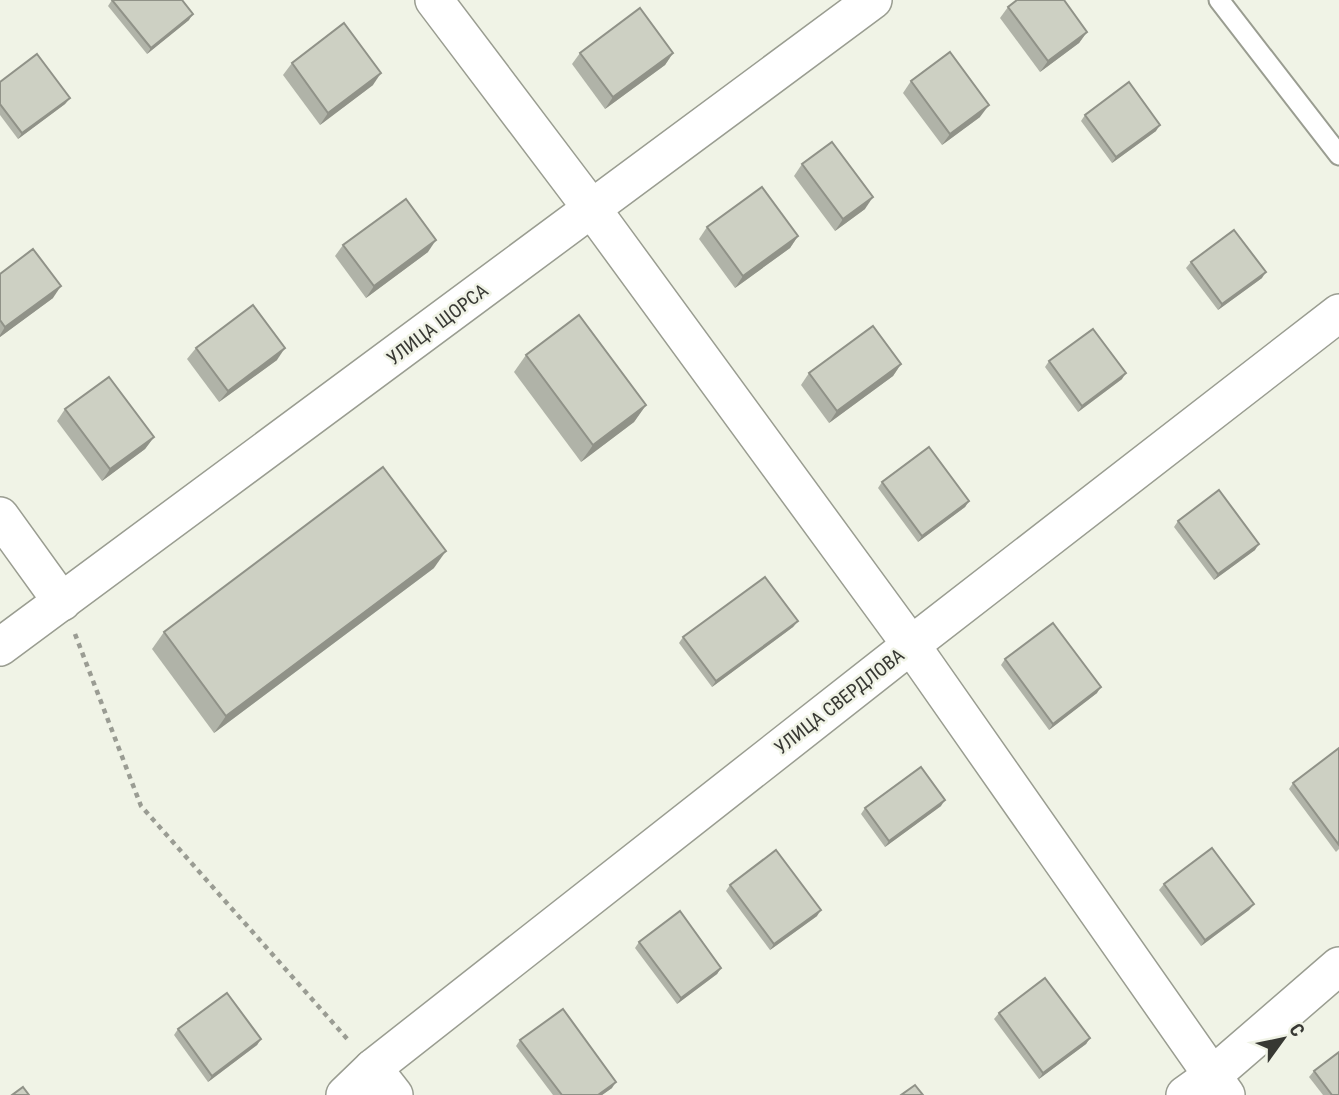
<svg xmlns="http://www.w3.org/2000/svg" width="1339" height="1095" viewBox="0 0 1339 1095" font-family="'Roboto Condensed',sans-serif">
  <rect width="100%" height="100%" fill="#f0f3e6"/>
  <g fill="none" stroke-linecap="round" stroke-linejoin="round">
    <g stroke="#9a9d91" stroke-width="23">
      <path id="lane" d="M1219 0 1339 155"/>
    </g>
    <g stroke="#9a9d91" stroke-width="40">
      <g id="street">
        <path d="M434 0 592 209 911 645 1226 1095"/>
        <path d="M0 516 62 602"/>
        <path d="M0 647 873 0"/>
        <path d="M373 1068 394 1095"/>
        <path d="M345 1095 373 1068 911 645 1339 313"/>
        <path d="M1185 1095 1213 1075 1339 966"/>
      </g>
    </g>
    <path stroke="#9a9c93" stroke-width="4.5" stroke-dasharray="5 5" stroke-linecap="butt" d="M75 634 141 806 350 1042"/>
    <use href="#lane" stroke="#fff" stroke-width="19"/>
    <use href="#street" stroke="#fff" stroke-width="37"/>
  </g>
  <g fill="#b0b3a8">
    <path d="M112 0 189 20 147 54 108 6Z"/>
    <path d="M1008 7 1087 32 1079 43 1040 72 1000 18Z"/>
    <path d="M580 53H673L665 65 605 109 572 64Z"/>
    <path d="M292 63 373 85 320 125 283 75Z"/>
    <path d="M911 81 980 117 942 145 903 93Z"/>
    <path d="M0 82 70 98 65 104 18 139 0 115Z"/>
    <path d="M1085 115 1156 131 1112 163 1081 121Z"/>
    <path d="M802 164 865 209 835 231 794 176Z"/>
    <path d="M707 227 798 236 790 248 735 288 699 239Z"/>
    <path d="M343 245 428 252 366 298 335 256Z"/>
    <path d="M1191 262 1262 278 1218 310 1186 268Z"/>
    <path d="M0 274 53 298 0 337Z"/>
    <path d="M196 348 277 360 219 402 187 359Z"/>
    <path d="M526 355 646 405 634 422 581 462 514 372Z"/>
    <path d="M1049 361 1122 379 1078 412 1045 367Z"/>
    <path d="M901 364 893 376 829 423 801 385 809 373Z"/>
    <path d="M65 409 154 437 145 449 102 481 57 421Z"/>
    <path d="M882 482 969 501 965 507 918 542 878 488Z"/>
    <path d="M1178 521 1255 550 1214 580 1174 527Z"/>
    <path d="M434 568 214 733 152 649 164 632Z"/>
    <path d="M798 621 793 627 712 687 679 643 683 637Z"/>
    <path d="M1005 659 1097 693 1049 730 1001 665Z"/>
    <path d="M1339 748V849L1336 852 1289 789 1293 783Z"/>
    <path d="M941 806 885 847 861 814 865 808Z"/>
    <path d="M1164 884 1254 904 1249 910 1201 946 1159 890Z"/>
    <path d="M730 885 817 916 770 950 726 891Z"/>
    <path d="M639 942 721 968 717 974 677 1004 635 948Z"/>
    <path d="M999 1013 1090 1038 1086 1044 1039 1079 994 1019Z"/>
    <path d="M178 1029 261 1039 257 1045 208 1082 174 1035Z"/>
    <path d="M520 1040 612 1088 602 1095H553L516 1046Z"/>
    <path d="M1314 1071 1339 1095H1323L1309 1077Z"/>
  </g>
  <g fill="#909288">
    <path d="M193 14 189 20 147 54 151 48Z"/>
    <path d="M1087 32 1079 43 1040 72 1048 61Z"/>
    <path d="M673 53 665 65 605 109 613 97Z"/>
    <path d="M381 73 373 85 320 125 328 113Z"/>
    <path d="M70 98 65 104 18 139 22 133Z"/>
    <path d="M989 105 980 117 942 145 950 134Z"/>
    <path d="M1160 125 1156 131 1112 163 1116 157Z"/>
    <path d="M873 197 865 209 835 231 843 219Z"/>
    <path d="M798 236 790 248 735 288 743 276Z"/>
    <path d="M436 240 428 252 366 298 374 286Z"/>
    <path d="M1266 272 1262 278 1218 310 1222 304Z"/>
    <path d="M61 286 53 298 0 337V335L5 327Z"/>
    <path d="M285 348 277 360 219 402 228 391Z"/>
    <path d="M901 364 893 376 829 423 837 411Z"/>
    <path d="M1126 373 1122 379 1078 412 1082 406Z"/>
    <path d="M646 405 634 422 581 462 593 445Z"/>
    <path d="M154 437 145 449 102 481 110 469Z"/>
    <path d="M969 501 965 507 918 542 922 536Z"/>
    <path d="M1259 544 1255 550 1214 580 1218 574Z"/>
    <path d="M446 551 434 568 214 733 226 716Z"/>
    <path d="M798 621 793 627 712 687 716 681Z"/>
    <path d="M1101 687 1097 693 1049 730 1053 724Z"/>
    <path d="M945 800 941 806 885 847 889 841Z"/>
    <path d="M1254 904 1249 910 1201 946 1205 940Z"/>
    <path d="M821 910 817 916 770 950 774 944Z"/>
    <path d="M721 968 717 974 677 1004 681 998Z"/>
    <path d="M1090 1038 1086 1044 1039 1079 1043 1073Z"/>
    <path d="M261 1039 257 1045 208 1082 212 1076Z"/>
    <path d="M616 1082 612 1088 602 1095H598Z"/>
  </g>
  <g fill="#cdd0c3" stroke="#909288" stroke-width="2">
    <path d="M112 0H182L193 14 151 48Z"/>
    <path d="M1017 0H1064L1087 32 1048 61 1008 7Z"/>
    <path d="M640 8 673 53 613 97 580 53Z"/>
    <path d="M344 23 381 73 328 113 292 63Z"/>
    <path d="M950 52 989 105 950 134 911 81Z"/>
    <path d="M37 54 70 98 22 133 0 104V82Z"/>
    <path d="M1129 82 1160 125 1116 157 1085 115Z"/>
    <path d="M832 142 873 197 843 219 802 164Z"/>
    <path d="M762 187 798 236 743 276 707 227Z"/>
    <path d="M406 199 436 240 374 286 343 245Z"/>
    <path d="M1234 230 1266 272 1222 304 1191 262Z"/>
    <path d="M33 249 61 286 5 327 0 320V274Z"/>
    <path d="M253 305 285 348 228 391 196 348Z"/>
    <path d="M579 315 646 405 593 445 526 355Z"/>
    <path d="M873 326 901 364 837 411 809 373Z"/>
    <path d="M1093 329 1126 373 1082 406 1049 361Z"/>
    <path d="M109 377 154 437 110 469 65 409Z"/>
    <path d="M929 447 969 501 922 536 882 482Z"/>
    <path d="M383 467 446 551 226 716 164 632Z"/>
    <path d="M1219 490 1259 544 1218 574 1178 521Z"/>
    <path d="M765 577 798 621 716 681 683 637Z"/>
    <path d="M1053 623 1101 687 1053 724 1005 659Z"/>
    <path d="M1339 748V845L1293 783Z"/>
    <path d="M921 767 945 800 889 841 865 808Z"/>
    <path d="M1212 848 1254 904 1205 940 1164 884Z"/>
    <path d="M776 850 821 910 774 944 730 885Z"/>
    <path d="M680 911 721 968 681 998 639 942Z"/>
    <path d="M1045 978 1090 1038 1043 1073 999 1013Z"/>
    <path d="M227 993 261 1039 212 1076 178 1029Z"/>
    <path d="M563 1009 616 1082 598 1095H562L520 1040Z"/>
    <path d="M1339 1052V1095H1332L1314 1071Z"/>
    <path d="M915 1085 923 1095H901Z"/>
    <path d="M23 1087 29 1095H12Z"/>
  </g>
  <g text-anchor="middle" stroke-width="5" stroke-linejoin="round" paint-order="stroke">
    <g font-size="19" fill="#373833" stroke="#f0f3e6">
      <text transform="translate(437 324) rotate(-37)" y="7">УЛИЦА ЩОРСА</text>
      <text transform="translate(839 701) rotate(-38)" y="7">УЛИЦА СВЕРДЛОВА</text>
    </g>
  </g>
  <g transform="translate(1283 1039) rotate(57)" stroke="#f0f3e6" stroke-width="5" paint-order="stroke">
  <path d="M0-5L12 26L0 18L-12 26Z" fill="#373833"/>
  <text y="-10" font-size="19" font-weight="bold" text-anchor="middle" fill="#373833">С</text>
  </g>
</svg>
